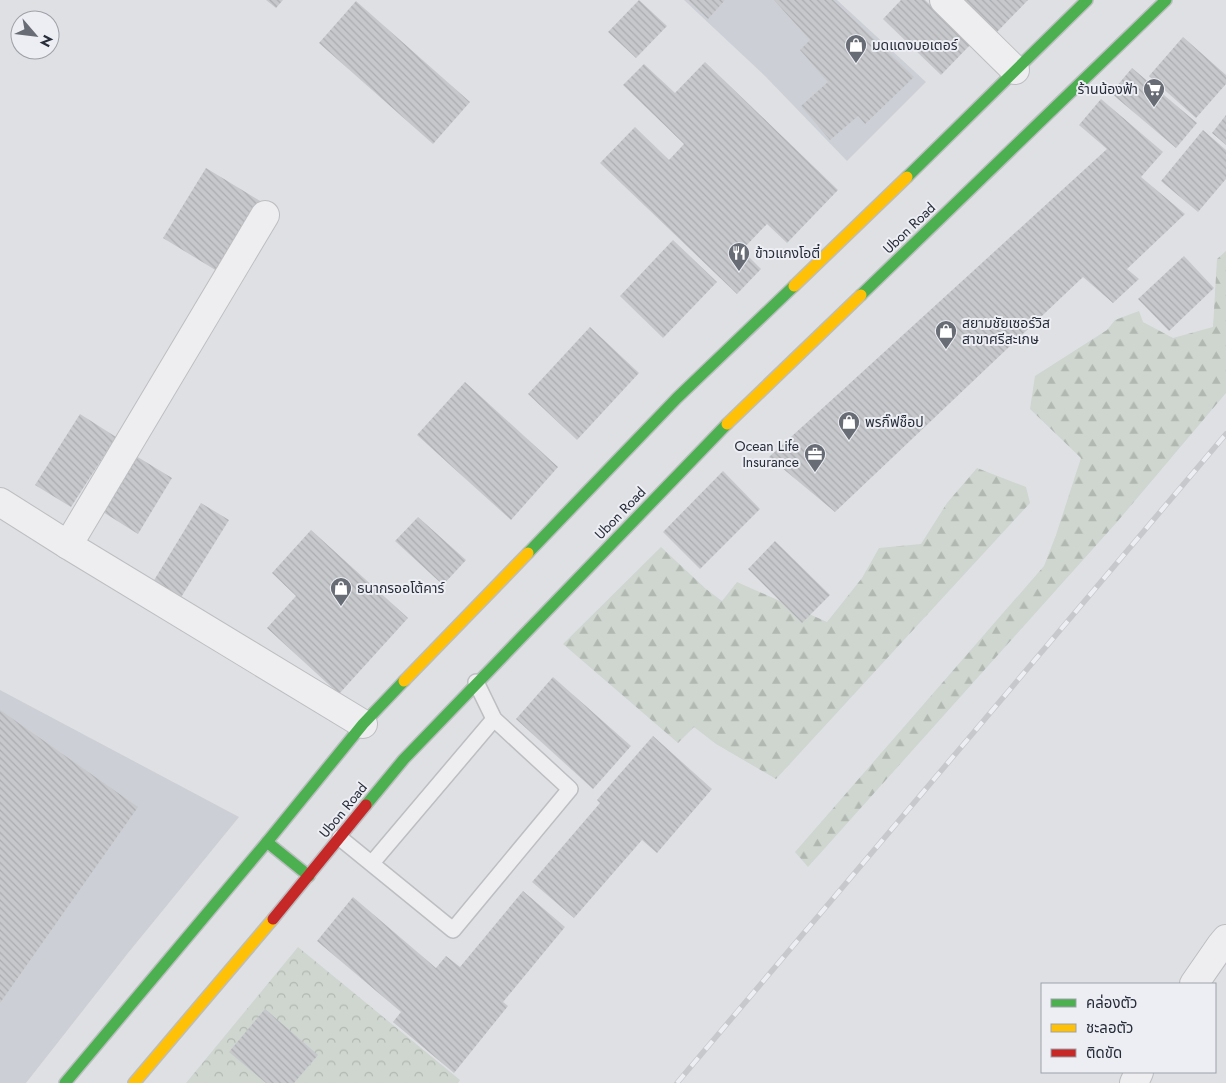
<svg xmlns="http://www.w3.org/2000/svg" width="1226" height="1083" viewBox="0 0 1226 1083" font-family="Jost,'Noto Sans Thai',sans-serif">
  <defs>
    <pattern id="forest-firs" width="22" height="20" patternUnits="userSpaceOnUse" patternTransform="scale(1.25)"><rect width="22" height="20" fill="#ced6cf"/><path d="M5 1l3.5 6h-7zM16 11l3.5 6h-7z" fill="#b1b8b2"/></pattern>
    <pattern id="park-crowns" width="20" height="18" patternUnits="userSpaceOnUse" patternTransform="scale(1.25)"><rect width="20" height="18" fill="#ced6cf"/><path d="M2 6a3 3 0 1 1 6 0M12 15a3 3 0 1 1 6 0" fill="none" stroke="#b1b8b2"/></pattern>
    <pattern id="building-back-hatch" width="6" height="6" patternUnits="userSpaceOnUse" patternTransform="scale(1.25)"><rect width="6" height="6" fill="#c7c8cb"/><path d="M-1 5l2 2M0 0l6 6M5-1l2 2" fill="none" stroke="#abacaf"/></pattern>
  </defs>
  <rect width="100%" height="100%" fill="#dfe0e3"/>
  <g fill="#cdcfd6">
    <path d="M684 0H837L926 82 847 161 764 75Z"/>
    <path d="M0 690 239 817 128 953 26 1083H0Z"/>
  </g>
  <g fill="url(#forest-firs)">
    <path d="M1226 251V393L1117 522 808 867 795 852 1044 566 1056 535 1081 458 1030 409 1035 376 1107 330 1115 320 1139 311 1143 322 1173 338 1213 327 1217 259Z"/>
    <path d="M977 468 1026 487 1030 503 776 779 716 744 694 727 678 743 563 644 661 547 706 589 722 601 737 582 827 622 862 578 879 548 921 544 947 503Z"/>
  </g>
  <path fill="url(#park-crowns)" d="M298 947 460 1080 458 1083H186Z"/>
  <g fill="url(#building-back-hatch)">
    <path d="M266 0H283L276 8Z"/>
    <path d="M639 0 667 26 636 58 608 32Z"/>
    <path d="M688 0H725L708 19Z"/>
    <path d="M774 0H833L914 77 865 124 858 116 830 140 801 106 828 82 800 50 810 40Z"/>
    <path d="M901 0H925L971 44 941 75 883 19Z"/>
    <path d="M962 0H1028L996 33Z"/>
    <path d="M356 1 470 102 433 144 319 43Z"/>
    <path d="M1183 37 1226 75V84L1196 118 1149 76Z"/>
    <path d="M705 62 838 190 787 243 767 224 742 250 761 269 737 294 600 163 635 127 669 160 684 144 623 85 644 64 675 93Z"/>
    <path d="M1132 68 1197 123 1176 148 1111 93Z"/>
    <path d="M1101 99 1163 152 1141 177 1185 214 1127 269 1139 279 1113 303 1083 277 835 512 769 457 1107 149 1079 125Z"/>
    <path d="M1226 115V145L1212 133Z"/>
    <path d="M1203 130 1226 150V179L1198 212 1161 181Z"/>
    <path d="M206 168 260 201 217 271 163 238Z"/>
    <path d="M673 240 717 282 663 338 620 296Z"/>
    <path d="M1184 256 1214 288 1169 331 1138 299Z"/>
    <path d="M590 327 639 373 577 440 528 394Z"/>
    <path d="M465 382 558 467 511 520 417 435Z"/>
    <path d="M80 414 116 437 71 507 35 485Z"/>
    <path d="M136 456 172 478 138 534 103 512Z"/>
    <path d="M723 471 760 509 700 569 663 532Z"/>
    <path d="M201 503 229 520 180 599 153 582Z"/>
    <path d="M418 517 466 560 443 585 395 541Z"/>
    <path d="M311 530 408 618 339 694 267 628 296 596 272 573Z"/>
    <path d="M775 541 830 595 802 623 748 569Z"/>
    <path d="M553 677 631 746 593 789 516 719Z"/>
    <path d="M0 710 138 807 0 1003Z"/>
    <path d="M653 736 712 789 657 853 642 840 574 918 532 882 600 803 597 800Z"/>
    <path d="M523 891 565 927 503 1002 508 1006 454 1073 393 1022 401 1012 317 941 353 897 436 968 446 956 460 967Z"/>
    <path d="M265 1009 318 1055 294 1083H266L229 1052Z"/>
  </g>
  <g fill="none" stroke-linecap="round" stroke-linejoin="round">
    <g stroke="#bdbec1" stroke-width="18">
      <g id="lane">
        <path d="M340 838 453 930 570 789 494 719 476 682"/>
        <path d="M372 863 494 719"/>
      </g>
    </g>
    <g stroke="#bdbec1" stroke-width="30">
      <g id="street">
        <path d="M944 0 1015 70"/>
        <path d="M0 502 68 545 363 724"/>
        <path d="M68 545 265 215"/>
        <path d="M1194 984 1221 945 1226 939"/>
        <path d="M1134 1083 1139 1072"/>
      </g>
    </g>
    <g stroke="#bbbdc0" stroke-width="14">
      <g id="fast">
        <path d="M907 177 1087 0"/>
        <path d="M861 295 1166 0"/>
        <path d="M528 553 677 398 794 286"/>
        <path d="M366 805 404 759 727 424"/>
        <path d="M267 842 309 876"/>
        <path d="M65 1083 267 842 363 724 404 681"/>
      </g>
    </g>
    <g stroke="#bbbdc0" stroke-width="14">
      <g id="slow">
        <path d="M794 286 907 177"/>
        <path d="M727 424 861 295"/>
        <path d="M404 681 528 553"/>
        <path d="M134 1083 273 919"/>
      </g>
    </g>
    <g stroke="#bbbdc0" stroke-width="14">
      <path id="jam" d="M273 919 366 805"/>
    </g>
    <use href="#lane" stroke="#eeeef0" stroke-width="15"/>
    <use href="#street" stroke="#eeeef0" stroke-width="28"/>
    <use href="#fast" stroke="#4caf50" stroke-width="11"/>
    <use href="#slow" stroke="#ffc107" stroke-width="11"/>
    <use href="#jam" stroke="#c62828" stroke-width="11"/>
    <g stroke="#c7c8cb" stroke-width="5.5">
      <path id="rail" d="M677 1083 1226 434"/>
    </g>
    <use href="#rail" stroke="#eceef3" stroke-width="4" stroke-dasharray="11" stroke-linecap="butt"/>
  </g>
  <defs>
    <g id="shop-pin" transform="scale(1.125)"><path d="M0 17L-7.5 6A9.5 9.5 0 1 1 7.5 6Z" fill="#686c75" stroke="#eceef3"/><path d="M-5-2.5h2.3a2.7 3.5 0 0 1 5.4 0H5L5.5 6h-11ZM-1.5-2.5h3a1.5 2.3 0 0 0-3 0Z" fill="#fff"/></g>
    <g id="supermarket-pin" transform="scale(1.125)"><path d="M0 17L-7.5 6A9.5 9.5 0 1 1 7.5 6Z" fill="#686c75" stroke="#eceef3"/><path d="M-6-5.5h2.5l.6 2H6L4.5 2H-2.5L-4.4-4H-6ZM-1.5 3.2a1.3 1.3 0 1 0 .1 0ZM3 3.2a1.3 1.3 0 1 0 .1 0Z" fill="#fff"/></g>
    <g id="restaurant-pin" transform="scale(1.125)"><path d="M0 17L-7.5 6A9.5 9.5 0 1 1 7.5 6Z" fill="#686c75" stroke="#eceef3"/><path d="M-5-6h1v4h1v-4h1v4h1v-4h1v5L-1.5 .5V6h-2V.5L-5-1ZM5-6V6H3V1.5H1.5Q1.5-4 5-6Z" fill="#fff"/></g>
    <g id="office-pin" transform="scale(1.125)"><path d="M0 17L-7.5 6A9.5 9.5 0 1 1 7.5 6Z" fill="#686c75" stroke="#eceef3"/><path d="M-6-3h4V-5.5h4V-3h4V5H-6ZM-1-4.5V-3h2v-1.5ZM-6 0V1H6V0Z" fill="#fff"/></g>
  </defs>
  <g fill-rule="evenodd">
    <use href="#shop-pin" x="856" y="45"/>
    <use href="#supermarket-pin" x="1154" y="89"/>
    <use href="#restaurant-pin" x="739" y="253"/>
    <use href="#shop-pin" x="946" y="331"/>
    <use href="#shop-pin" x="849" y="422"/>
    <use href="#office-pin" x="815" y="454"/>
    <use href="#shop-pin" x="341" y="588"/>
  </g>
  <g text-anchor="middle" stroke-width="4" stroke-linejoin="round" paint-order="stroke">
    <g font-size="14" fill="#282d3a" stroke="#eceef3" text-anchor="start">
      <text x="872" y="50">มดแดงมอเตอร์</text>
      <text x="1138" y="94" text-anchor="end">ร้านน้องฟ้า</text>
      <text x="755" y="258">ข้าวแกงโอตี๋</text>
      <text x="962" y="328">สยามชัยเซอร์วิส<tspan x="962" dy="16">สาขาศรีสะเกษ</tspan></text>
      <text x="865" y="427">พรกิ๊ฟช็อป</text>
      <text x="799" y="451" text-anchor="end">Ocean Life<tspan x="799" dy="16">Insurance</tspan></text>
      <text x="357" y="593">ธนากรออโต้คาร์</text>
    </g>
    <g font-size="14" fill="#282d3a" stroke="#eceef3">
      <text transform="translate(909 228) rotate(-44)" y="5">Ubon Road</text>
      <text transform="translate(620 513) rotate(-46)" y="5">Ubon Road</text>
      <text transform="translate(343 810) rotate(-51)" y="5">Ubon Road</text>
    </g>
  </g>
  <rect x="1041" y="983" width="175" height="90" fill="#eceef3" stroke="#9ea1a9"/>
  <rect x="1051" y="999" width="25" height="8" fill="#4caf50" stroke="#9ea1a9"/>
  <text x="1086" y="1008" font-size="15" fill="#282d3a">คล่องตัว</text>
  <rect x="1051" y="1024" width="25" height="8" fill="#ffc107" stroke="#9ea1a9"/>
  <text x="1086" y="1033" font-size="15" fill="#282d3a">ชะลอตัว</text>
  <rect x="1051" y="1049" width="25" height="8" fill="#c62828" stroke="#9ea1a9"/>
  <text x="1086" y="1058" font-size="15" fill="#282d3a">ติดขัด</text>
  <g transform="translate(35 35) rotate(118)"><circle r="24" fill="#eceef3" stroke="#9ea1a9"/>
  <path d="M0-4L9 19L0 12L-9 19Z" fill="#686c75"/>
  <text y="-8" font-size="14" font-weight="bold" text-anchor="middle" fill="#282d3a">N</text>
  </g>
</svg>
